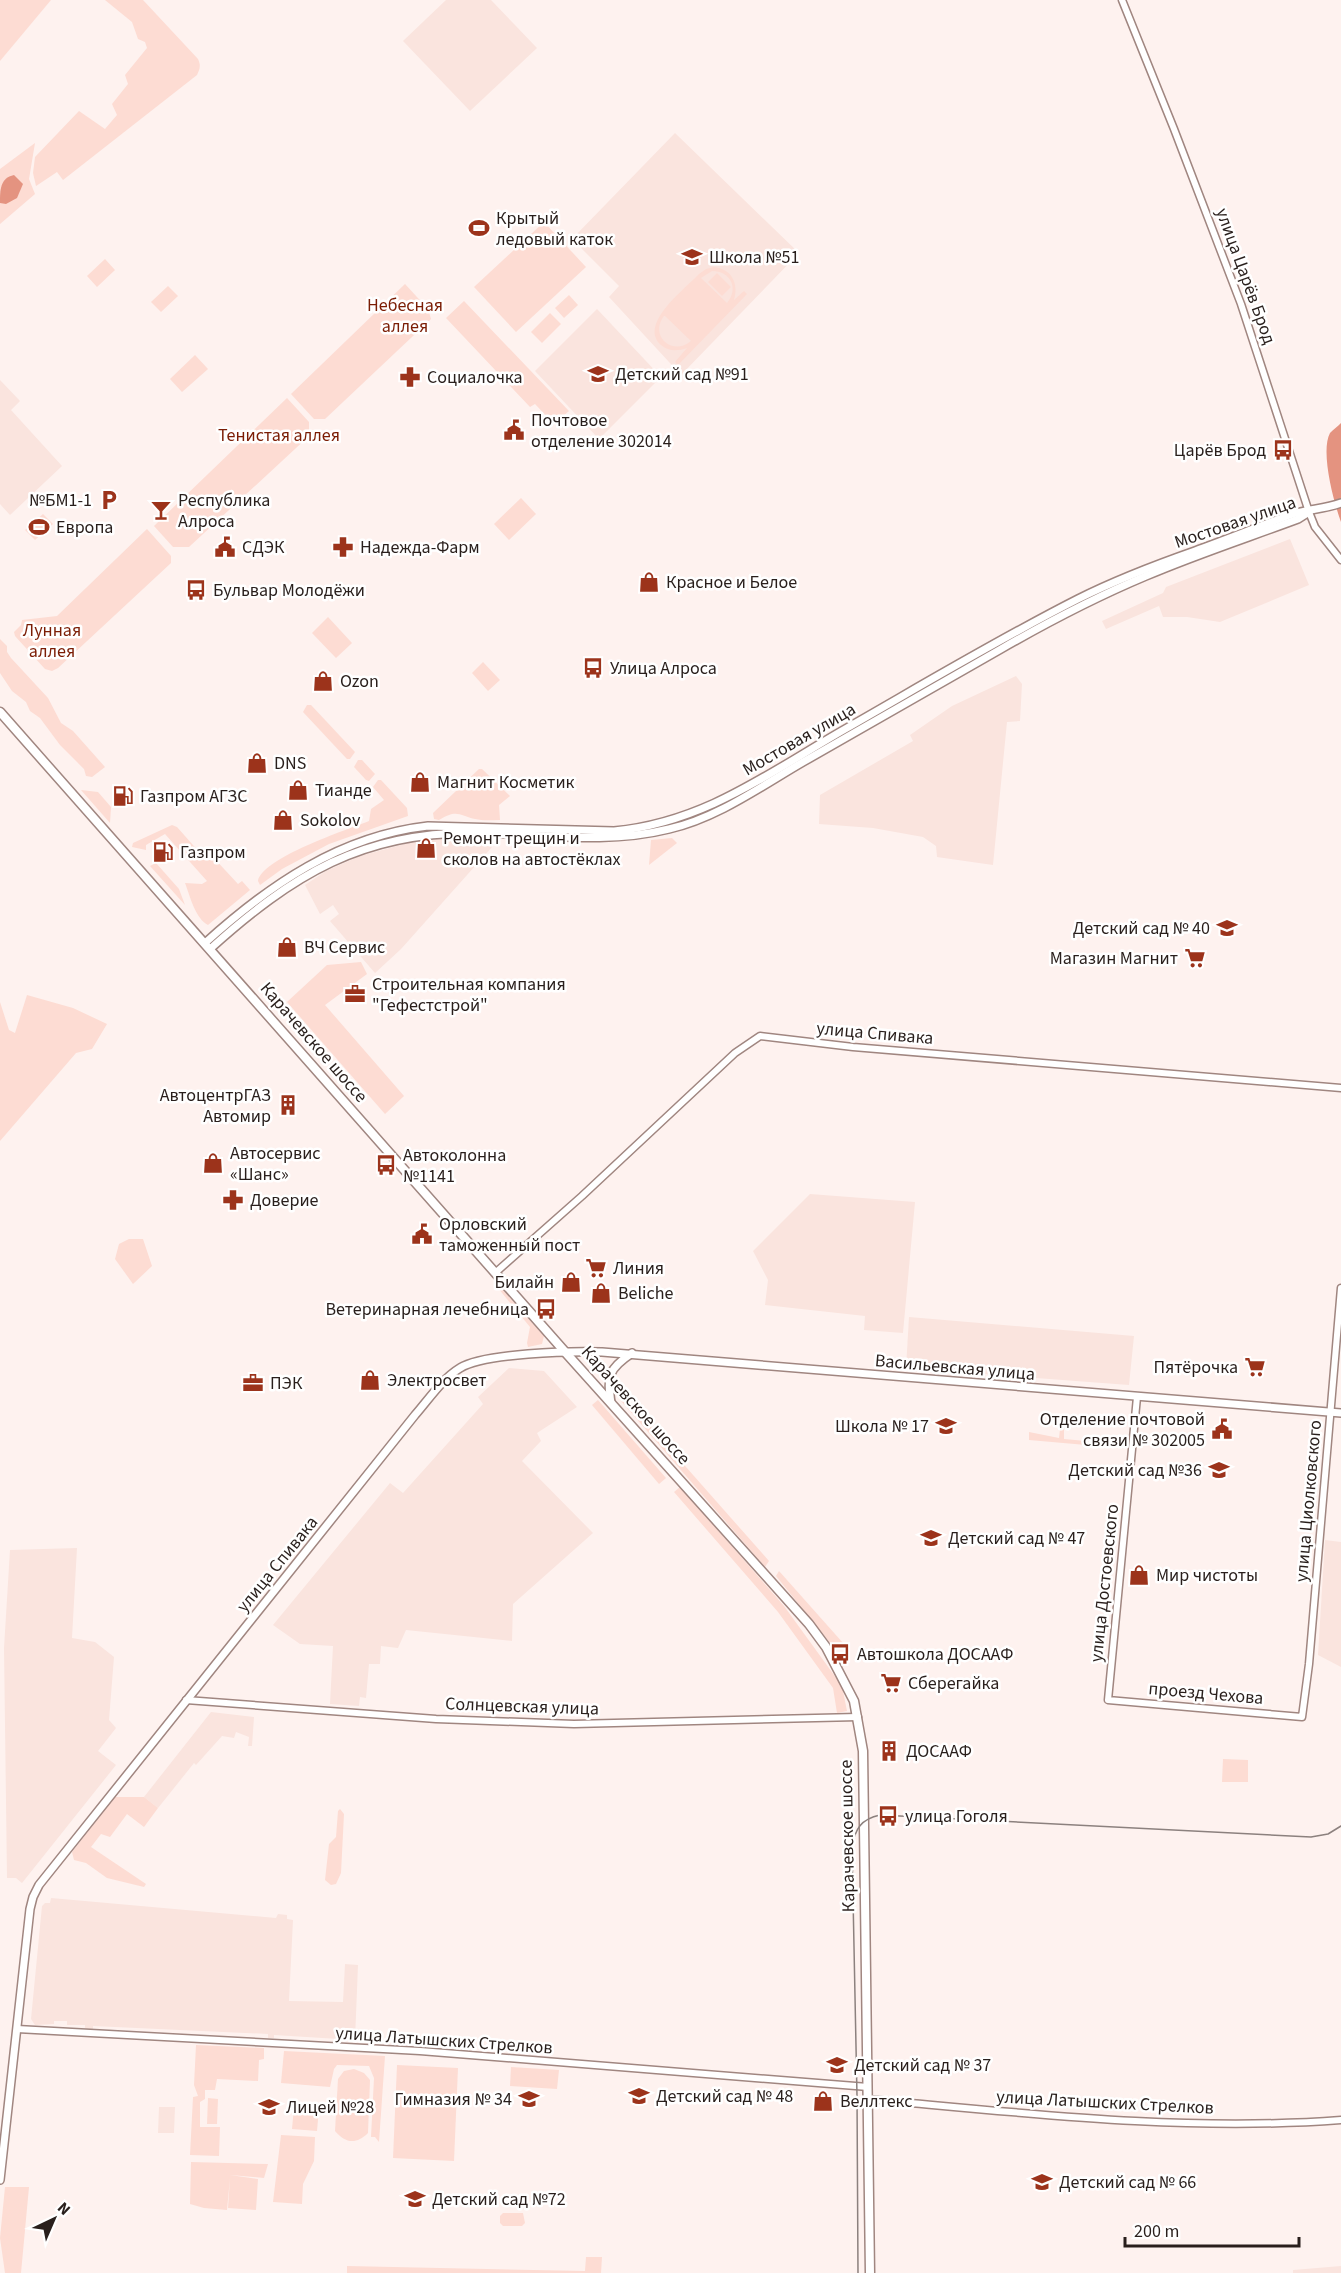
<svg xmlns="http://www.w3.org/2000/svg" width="1341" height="2273" viewBox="0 0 1341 2273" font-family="'Source Sans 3',sans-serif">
  <rect width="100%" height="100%" fill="#fef2ef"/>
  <g fill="#fae4de">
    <path d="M446 0H491L537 48 470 111 403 41Z"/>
    <path d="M675 133 799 253 681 375 609 297 619 286 572 239Z"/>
    <path d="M597 309 661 377 599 439 535 371Z"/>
    <path d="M0 380 20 401 11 410 62 466 10 515 0 504Z"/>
    <path d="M1290 539 1309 585 1220 622 1187 617H1163L1159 606 1106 629 1102 621 1163 593 1166 587Z"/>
    <path d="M1016 676 1022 684 1020 721 1007 722 993 865 937 857 936 846 923 837 873 828 819 824 820 795 913 741 910 735 952 706Z"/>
    <path d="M489 838 492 847 401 949 375 973 330 921 339 914 333 905 320 914 305 885 326 871 360 856 423 839Z"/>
    <path d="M810 1194 915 1202 903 1333 864 1330 865 1316 765 1305 768 1280 753 1251Z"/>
    <path d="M909 1317 1134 1336 1129 1385 906 1368Z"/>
    <path d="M509 1368 544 1371 577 1407 537 1433 541 1441 522 1461 593 1533 513 1604 512 1641 406 1630 398 1648 381 1646 380 1664H369L366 1698 360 1697 359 1706 330 1704 333 1646 300 1644 273 1625 390 1483 403 1493 483 1404 478 1397Z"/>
    <path d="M1325 1540 1341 1542V1667L1318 1655Z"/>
    <path d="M77 1548 72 1638 95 1642 114 1657 109 1720 116 1728 98 1751 116 1765 22 1883 16 1878H7L4 1648 10 1550Z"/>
    <path d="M211 1712 254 1717 252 1746H248L249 1737 236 1732 234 1738 222 1736 196 1765 194 1763 158 1808 144 1797Z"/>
    <path d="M51 1898 276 1918 278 1914 287 1915V1919L293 1920 289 2001 343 2002 345 1964 358 1965 355 2040 274 2035V2038H268V2034L93 2026V2029H85V2025H67V2021H54V2024L35 2025 31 2019 42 1906 45 1903H50Z"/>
    <path d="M159 2107H175L174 2133H158Z"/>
    <path d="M1341 2266V2273H1293V2270Z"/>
  </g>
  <g fill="#fddcd3" fill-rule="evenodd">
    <path d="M0 0H51L0 61Z"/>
    <path d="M105 0H143L198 59C201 65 200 69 197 75L63 180 57 172 36 186 33 173 35 157 79 111 105 129 117 115 112 104 128 84 125 75 147 48 145 42 138 39 132 22Z"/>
    <path d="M35 143 29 179 35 194 0 224V169Z"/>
    <path d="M544 222 586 267 516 332 474 287Z"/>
    <path d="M105 259 115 270 97 287 87 276Z"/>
    <path d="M714 267C732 269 739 284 734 300L744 291 747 294 678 365 675 362 687 348C678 351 669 352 661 345 638 324 685 289 699 274L706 269ZM712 271C731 271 739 289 727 303L701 278ZM664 316H665L691 341C672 357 649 335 664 316Z"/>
    <path d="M717 273 731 287 722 296 708 282Z"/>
    <path d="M405 284 428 309 431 319 325 419H314L291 394Z"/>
    <path d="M168 286 178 296 161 312 151 302Z"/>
    <path d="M569 295 578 305 564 318 555 308Z"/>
    <path d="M464 301 569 411 554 424 535 404 530 407 446 318Z"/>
    <path d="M550 313 561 324 542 343 531 332Z"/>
    <path d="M195 355 208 369 182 392 170 379Z"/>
    <path d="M287 398 309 422V436L189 547H173L154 526Z"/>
    <path d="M521 498 536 514 509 540 494 524Z"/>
    <path d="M43 514 53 524 35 540 25 530Z"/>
    <path d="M147 529 171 556V563L58 668 52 671 45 669 15 636 14 632 21 625 22 620 57 616Z"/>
    <path d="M328 617 352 643 336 658 312 633Z"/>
    <path d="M0 639 7 646V652L11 658 48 698 61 723 73 731 105 767 92 777 86 776 84 769 60 745 40 718 30 711 26 702 12 691 0 673Z"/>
    <path d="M483 662 500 680 488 691 472 673Z"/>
    <path d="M307 705H311L355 752 350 759H347L303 712Z"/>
    <path d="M358 760H362L375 774 369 781 366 780 354 767Z"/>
    <path d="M479 769H482L510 796 499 805 500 820C492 820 483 821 475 819 458 815 457 809 439 820L434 819 433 813Z"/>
    <path d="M378 780H381L407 808 408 816 329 844 282 869 260 885 258 881C262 858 346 830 369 821L371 809 384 800 373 787Z"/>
    <path d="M81 790 98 792 111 807 110 823Z"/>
    <path d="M172 825 177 827 200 853 207 857 212 856 238 884 242 881 250 890 208 925C195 918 190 896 185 883L202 884 207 881 165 834 146 845V850L132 847 133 843Z"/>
    <path d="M672 838 677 843 649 865 651 840Z"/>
    <path d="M156 863 179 889 185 905 150 866Z"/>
    <path d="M361 962 367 974 325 1005 404 1096 385 1114 287 1002 327 965Z"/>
    <path d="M27 995 73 1008 107 1024 92 1049 76 1053 0 1141V1002L9 1030 15 1033Z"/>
    <path d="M129 1239H143L152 1266 133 1284 115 1259 119 1244Z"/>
    <path d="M497 1283 544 1336 542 1344 528 1347 527 1343 530 1327 498 1288Z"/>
    <path d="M611 1382 769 1561 765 1567 615 1394Z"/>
    <path d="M598 1400 666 1478 659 1484 592 1405Z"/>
    <path d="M1060 1429H1064V1439L1086 1441V1445L1029 1440V1432L1059 1438Z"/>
    <path d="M680 1487 784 1606 842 1686 847 1711 837 1713 833 1688 778 1612 674 1492Z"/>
    <path d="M779 1571 843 1643 835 1649 776 1576Z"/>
    <path d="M1223 1759 1248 1760V1782H1222Z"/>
    <path d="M115 1797H144L158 1808 144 1827 127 1814 110 1837 101 1834 91 1847 146 1884 144 1887 107 1878 86 1863 74 1860 72 1852Z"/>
    <path d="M340 1809 344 1814 341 1873 336 1884 331 1885 325 1880 329 1844 336 1837 338 1811Z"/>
    <path d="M196 2045 264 2048V2059L259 2060 258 2081 217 2079 215 2090H205V2099L200 2102V2127H220L219 2156 190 2155 193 2097 198 2096 194 2085Z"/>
    <path d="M284 2051 385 2056 379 2142 375 2137H371L374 2078 369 2066 337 2065 334 2069 330 2087 281 2083Z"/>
    <path d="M397 2065 458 2068 454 2161 393 2158Z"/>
    <path d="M511 2067 559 2070 557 2089 510 2086Z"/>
    <path d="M354 2069 364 2073 370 2080 368 2133C356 2145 345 2143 335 2131L338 2079 344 2071Z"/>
    <path d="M208 2098 218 2099 217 2124H207Z"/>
    <path d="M294 2107 319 2108 317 2131 292 2129Z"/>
    <path d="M281 2135 315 2137 314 2161 303 2184 302 2204 273 2202Z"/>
    <path d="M191 2162 268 2164 264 2178 230 2175 258 2179 256 2210 228 2208 230 2178 227 2210 204 2208 190 2204Z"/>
    <path d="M5 2187H29L21 2273H5L0 2238Z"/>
    <path d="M503 2213H523L525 2223 522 2226H503L500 2223V2216Z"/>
    <path d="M586 2257H602L601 2273H347V2266L585 2271Z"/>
  </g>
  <g fill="#e49380">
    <path d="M14 175 23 184 17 198 6 204 0 203C0 190 0 178 14 175Z"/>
    <path d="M1341 423V522C1334 503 1320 451 1330 433 1333 430 1338 426 1341 423Z"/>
  </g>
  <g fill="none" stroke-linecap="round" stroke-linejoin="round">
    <g stroke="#a08680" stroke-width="9">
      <g id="tertiary">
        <path d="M1122 0 1174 129 1241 304 1309 512 1315 527 1341 560"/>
        <path d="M495 1273 582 1196 735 1053 760 1036 853 1047 1341 1088"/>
        <path d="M1137 1397 1108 1700 1302 1717 1309 1664 1341 1288"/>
        <path d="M186 1700 436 1719 574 1724 858 1717"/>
        <path d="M17 2029 420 2051 868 2087"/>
        <path d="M868 2099C1024 2113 1184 2132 1341 2120"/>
      </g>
    </g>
    <g stroke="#a08680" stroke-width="10">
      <g id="secondary">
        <path d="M205 943C269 885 340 836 428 826L614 831C702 823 766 775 840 732 919 687 997 640 1078 599 1116 580 1155 565 1195 551 1228 539 1260 526 1293 514 1309 509 1325 509 1341 503"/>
        <path d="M210 949C292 875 363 831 477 833 542 834 605 845 669 829 717 818 760 787 803 762 869 725 935 686 1001 649 1048 622 1096 597 1146 576 1195 555 1247 538 1298 519L1309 512"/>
        <path d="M611 1403C607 1376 608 1369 632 1353"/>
        <path d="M0 2180 30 1909 33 1897 39 1885 415 1415C429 1399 442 1379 460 1368 483 1353 571 1351 602 1352L1341 1413"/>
      </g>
    </g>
    <g stroke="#a08680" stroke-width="11">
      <path id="trunk" d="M0 712 566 1353 809 1624 826 1647 854 1701 863 1751 870 2273"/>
    </g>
    <use href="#tertiary" stroke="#fff" stroke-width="6"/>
    <use href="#secondary" stroke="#fff" stroke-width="7"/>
    <use href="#trunk" stroke="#fff" stroke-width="8"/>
    <path stroke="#8c817e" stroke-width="1.5" d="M858 2273 857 2096 852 1847C855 1829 861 1819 880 1815L1311 1837 1328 1834 1341 1826"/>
  </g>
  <defs>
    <g id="stadium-bare" transform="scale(1.62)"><path d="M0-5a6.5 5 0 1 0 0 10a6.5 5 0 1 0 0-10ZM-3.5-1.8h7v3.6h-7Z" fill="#9c331b" stroke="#fff" stroke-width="2.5" paint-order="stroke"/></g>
    <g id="school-bare" transform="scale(1.62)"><path d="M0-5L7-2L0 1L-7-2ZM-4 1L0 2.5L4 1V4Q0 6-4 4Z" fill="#9c331b" stroke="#fff" stroke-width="2.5" paint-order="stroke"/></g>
    <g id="pharmacy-bare" transform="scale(1.62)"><path d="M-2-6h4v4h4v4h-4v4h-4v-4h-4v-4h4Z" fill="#9c331b" stroke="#fff" stroke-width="2.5" paint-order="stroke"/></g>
    <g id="civic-bare" transform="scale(1.62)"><path d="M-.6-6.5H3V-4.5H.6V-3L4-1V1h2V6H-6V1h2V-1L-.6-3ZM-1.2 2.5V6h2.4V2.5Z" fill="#9c331b" stroke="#fff" stroke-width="2.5" paint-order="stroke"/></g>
    <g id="bus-bare" transform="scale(1.62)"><path d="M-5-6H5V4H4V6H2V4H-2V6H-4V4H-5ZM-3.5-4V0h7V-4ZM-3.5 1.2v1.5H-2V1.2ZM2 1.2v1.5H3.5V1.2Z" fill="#9c331b" stroke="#fff" stroke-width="2.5" paint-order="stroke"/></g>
    <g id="parking-bare" transform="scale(1.62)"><path d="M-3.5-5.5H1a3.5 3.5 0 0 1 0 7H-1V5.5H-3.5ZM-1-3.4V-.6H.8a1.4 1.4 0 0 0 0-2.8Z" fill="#9c331b" stroke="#fff" stroke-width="2.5" paint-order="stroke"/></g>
    <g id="bar-bare" transform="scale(1.62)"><path d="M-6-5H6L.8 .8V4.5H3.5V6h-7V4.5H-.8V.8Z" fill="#9c331b" stroke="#fff" stroke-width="2.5" paint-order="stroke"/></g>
    <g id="shop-bare" transform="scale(1.62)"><path d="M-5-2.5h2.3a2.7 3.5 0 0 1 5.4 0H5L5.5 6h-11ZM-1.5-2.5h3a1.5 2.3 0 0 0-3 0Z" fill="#9c331b" stroke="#fff" stroke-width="2.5" paint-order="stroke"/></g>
    <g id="fuel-bare" transform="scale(1.62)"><path d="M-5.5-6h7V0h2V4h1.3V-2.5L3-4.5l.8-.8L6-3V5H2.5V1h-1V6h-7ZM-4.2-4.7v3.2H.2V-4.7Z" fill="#9c331b" stroke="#fff" stroke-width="2.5" paint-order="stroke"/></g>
    <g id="supermarket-bare" transform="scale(1.62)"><path d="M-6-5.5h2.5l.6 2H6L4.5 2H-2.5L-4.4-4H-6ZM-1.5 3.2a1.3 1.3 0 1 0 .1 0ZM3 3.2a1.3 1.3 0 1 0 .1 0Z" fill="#9c331b" stroke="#fff" stroke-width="2.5" paint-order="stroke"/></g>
    <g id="office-bare" transform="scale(1.62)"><path d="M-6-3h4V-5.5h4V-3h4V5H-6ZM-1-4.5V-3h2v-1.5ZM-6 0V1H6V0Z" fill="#9c331b" stroke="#fff" stroke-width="2.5" paint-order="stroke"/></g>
    <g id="building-bare" transform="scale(1.62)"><path d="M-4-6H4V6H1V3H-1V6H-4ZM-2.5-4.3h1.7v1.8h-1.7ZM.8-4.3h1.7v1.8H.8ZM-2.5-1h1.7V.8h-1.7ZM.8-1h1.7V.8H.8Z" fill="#9c331b" stroke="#fff" stroke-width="2.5" paint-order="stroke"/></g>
  </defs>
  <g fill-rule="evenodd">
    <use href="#stadium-bare" x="479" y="228"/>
    <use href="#school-bare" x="692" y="257"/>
    <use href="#school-bare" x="598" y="374"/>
    <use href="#pharmacy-bare" x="410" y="377"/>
    <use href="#civic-bare" x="514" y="430"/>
    <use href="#bus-bare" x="1283" y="450"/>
    <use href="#parking-bare" x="109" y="500"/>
    <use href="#bar-bare" x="161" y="510"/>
    <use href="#stadium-bare" x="39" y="527"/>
    <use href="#civic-bare" x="225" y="547"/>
    <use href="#pharmacy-bare" x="343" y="547"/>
    <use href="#shop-bare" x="649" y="582"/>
    <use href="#bus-bare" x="196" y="590"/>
    <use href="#bus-bare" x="593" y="668"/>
    <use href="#shop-bare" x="323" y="681"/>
    <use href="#shop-bare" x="257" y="763"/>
    <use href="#shop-bare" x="420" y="782"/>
    <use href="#shop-bare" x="298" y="790"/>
    <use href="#fuel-bare" x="123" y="796"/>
    <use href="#shop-bare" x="283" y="820"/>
    <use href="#shop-bare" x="426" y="848"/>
    <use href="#fuel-bare" x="163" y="852"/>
    <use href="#school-bare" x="1227" y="928"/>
    <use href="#shop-bare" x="287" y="947"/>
    <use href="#supermarket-bare" x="1195" y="958"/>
    <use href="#office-bare" x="355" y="994"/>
    <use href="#building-bare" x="288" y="1105"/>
    <use href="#shop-bare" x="213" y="1163"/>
    <use href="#bus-bare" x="386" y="1165"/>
    <use href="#pharmacy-bare" x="233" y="1200"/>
    <use href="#civic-bare" x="422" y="1234"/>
    <use href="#supermarket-bare" x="596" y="1268"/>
    <use href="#shop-bare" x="571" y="1282"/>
    <use href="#shop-bare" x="601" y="1293"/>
    <use href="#bus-bare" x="546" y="1309"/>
    <use href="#supermarket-bare" x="1255" y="1367"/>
    <use href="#shop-bare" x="370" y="1380"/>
    <use href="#office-bare" x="253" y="1383"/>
    <use href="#school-bare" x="946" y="1426"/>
    <use href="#civic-bare" x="1222" y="1429"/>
    <use href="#school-bare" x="1219" y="1470"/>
    <use href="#school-bare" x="931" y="1538"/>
    <use href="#shop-bare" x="1139" y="1575"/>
    <use href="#bus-bare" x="840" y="1654"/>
    <use href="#supermarket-bare" x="891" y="1683"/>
    <use href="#building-bare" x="889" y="1751"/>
    <use href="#bus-bare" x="888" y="1816"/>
    <use href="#school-bare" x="837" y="2065"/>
    <use href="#school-bare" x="639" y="2096"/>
    <use href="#school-bare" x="529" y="2099"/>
    <use href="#shop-bare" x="823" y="2101"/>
    <use href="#school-bare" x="269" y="2107"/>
    <use href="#school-bare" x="1042" y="2182"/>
    <use href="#school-bare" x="415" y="2199"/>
  </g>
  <g text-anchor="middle" stroke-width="5" stroke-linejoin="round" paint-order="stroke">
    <g font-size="18" fill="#291f1c" stroke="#fff" text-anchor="start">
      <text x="496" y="224">Крытый<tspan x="496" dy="21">ледовый каток</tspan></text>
      <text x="709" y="263">Школа №51</text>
      <text x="615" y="380">Детский сад №91</text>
      <text x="427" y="383">Социалочка</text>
      <text x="531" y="426">Почтовое<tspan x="531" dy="21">отделение 302014</tspan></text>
      <text x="1266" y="456" text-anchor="end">Царёв Брод</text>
      <text x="92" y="506" text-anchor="end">№БМ1-1</text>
      <text x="178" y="506">Республика<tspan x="178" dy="21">Алроса</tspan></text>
      <text x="56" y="533">Европа</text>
      <text x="242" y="553">СДЭК</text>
      <text x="360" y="553">Надежда-Фарм</text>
      <text x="666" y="588">Красное и Белое</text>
      <text x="213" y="596">Бульвар Молодёжи</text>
      <text x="610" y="674">Улица Алроса</text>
      <text x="340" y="687">Ozon</text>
      <text x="274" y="769">DNS</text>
      <text x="437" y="788">Магнит Косметик</text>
      <text x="315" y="796">Тианде</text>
      <text x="140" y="802">Газпром АГЗС</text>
      <text x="300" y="826">Sokolov</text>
      <text x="443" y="844">Ремонт трещин и<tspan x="443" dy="21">сколов на автостёклах</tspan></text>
      <text x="180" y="858">Газпром</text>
      <text x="1210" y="934" text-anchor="end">Детский сад № 40</text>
      <text x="304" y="953">ВЧ Сервис</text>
      <text x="1178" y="964" text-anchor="end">Магазин Магнит</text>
      <text x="372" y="990">Строительная компания<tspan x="372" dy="21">"Гефестстрой"</tspan></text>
      <text x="271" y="1101" text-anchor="end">АвтоцентрГАЗ<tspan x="271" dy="21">Автомир</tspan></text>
      <text x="230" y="1159">Автосервис<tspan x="230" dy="21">«Шанс»</tspan></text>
      <text x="403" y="1161">Автоколонна<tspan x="403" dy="21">№1141</tspan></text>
      <text x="250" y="1206">Доверие</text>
      <text x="439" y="1230">Орловский<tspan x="439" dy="21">таможенный пост</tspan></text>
      <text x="613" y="1274">Линия</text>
      <text x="554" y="1288" text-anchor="end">Билайн</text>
      <text x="618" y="1299">Beliche</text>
      <text x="529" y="1315" text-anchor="end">Ветеринарная лечебница</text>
      <text x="1238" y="1373" text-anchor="end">Пятёрочка</text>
      <text x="387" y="1386">Электросвет</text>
      <text x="270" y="1389">ПЭК</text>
      <text x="1205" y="1425" text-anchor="end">Отделение почтовой<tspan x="1205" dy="21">связи № 302005</tspan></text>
      <text x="929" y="1432" text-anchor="end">Школа № 17</text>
      <text x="1202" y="1476" text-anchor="end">Детский сад №36</text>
      <text x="948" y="1544">Детский сад № 47</text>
      <text x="1156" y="1581">Мир чистоты</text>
      <text x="857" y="1660">Автошкола ДОСААФ</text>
      <text x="908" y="1689">Сберегайка</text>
      <text x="906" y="1757">ДОСААФ</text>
      <text x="905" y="1822">улица Гоголя</text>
      <text x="854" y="2071">Детский сад № 37</text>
      <text x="656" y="2102">Детский сад № 48</text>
      <text x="512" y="2105" text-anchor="end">Гимназия № 34</text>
      <text x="840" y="2107">Веллтекс</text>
      <text x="286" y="2113">Лицей №28</text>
      <text x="1059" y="2188">Детский сад № 66</text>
      <text x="432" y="2205">Детский сад №72</text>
    </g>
    <g font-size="18" fill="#291f1c" stroke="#fff">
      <text transform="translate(1246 276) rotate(70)" y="6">улица Царёв Брод</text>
      <text transform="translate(1235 522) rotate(-19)" y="6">Мостовая улица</text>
      <text transform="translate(799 739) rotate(-30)" y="6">Мостовая улица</text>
      <text transform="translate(875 1033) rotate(5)" y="6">улица Спивака</text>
      <text transform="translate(314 1042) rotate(49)" y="6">Карачевское шоссе</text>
      <text transform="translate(955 1367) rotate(5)" y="6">Васильевская улица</text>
      <text transform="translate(636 1405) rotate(48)" y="6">Карачевское шоссе</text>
      <text transform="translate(1308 1501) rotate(-85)" y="6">улица Циолковского</text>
      <text transform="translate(277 1564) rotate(-51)" y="6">улица Спивака</text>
      <text transform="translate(1104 1583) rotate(-84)" y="6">улица Достоевского</text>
      <text transform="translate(1206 1693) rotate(5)" y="6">проезд Чехова</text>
      <text transform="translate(522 1706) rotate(2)" y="6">Солнцевская улица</text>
      <text transform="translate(847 1836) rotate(-91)" y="6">Карачевское шоссе</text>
      <text transform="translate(444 2040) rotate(4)" y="6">улица Латышских Стрелков</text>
      <text transform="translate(1105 2102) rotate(3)" y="6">улица Латышских Стрелков</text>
    </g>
    <g font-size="18" fill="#7b1d05" stroke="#fff">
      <text x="405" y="311">Небесная<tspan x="405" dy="21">аллея</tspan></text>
      <text x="279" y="441">Тенистая аллея</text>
      <text x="52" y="636">Лунная<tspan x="52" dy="21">аллея</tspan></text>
    </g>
  </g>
  <g transform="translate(54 2219) rotate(44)" stroke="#ffffff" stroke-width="4.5" paint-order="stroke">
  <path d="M0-4.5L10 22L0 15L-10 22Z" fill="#291f1c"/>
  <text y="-9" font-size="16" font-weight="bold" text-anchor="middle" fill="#291f1c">N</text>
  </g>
  <path d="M1125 2237v9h174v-9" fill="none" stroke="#291f1c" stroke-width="3"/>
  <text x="1134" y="2237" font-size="18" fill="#291f1c" stroke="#ffffff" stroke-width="4.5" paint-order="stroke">200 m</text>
</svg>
